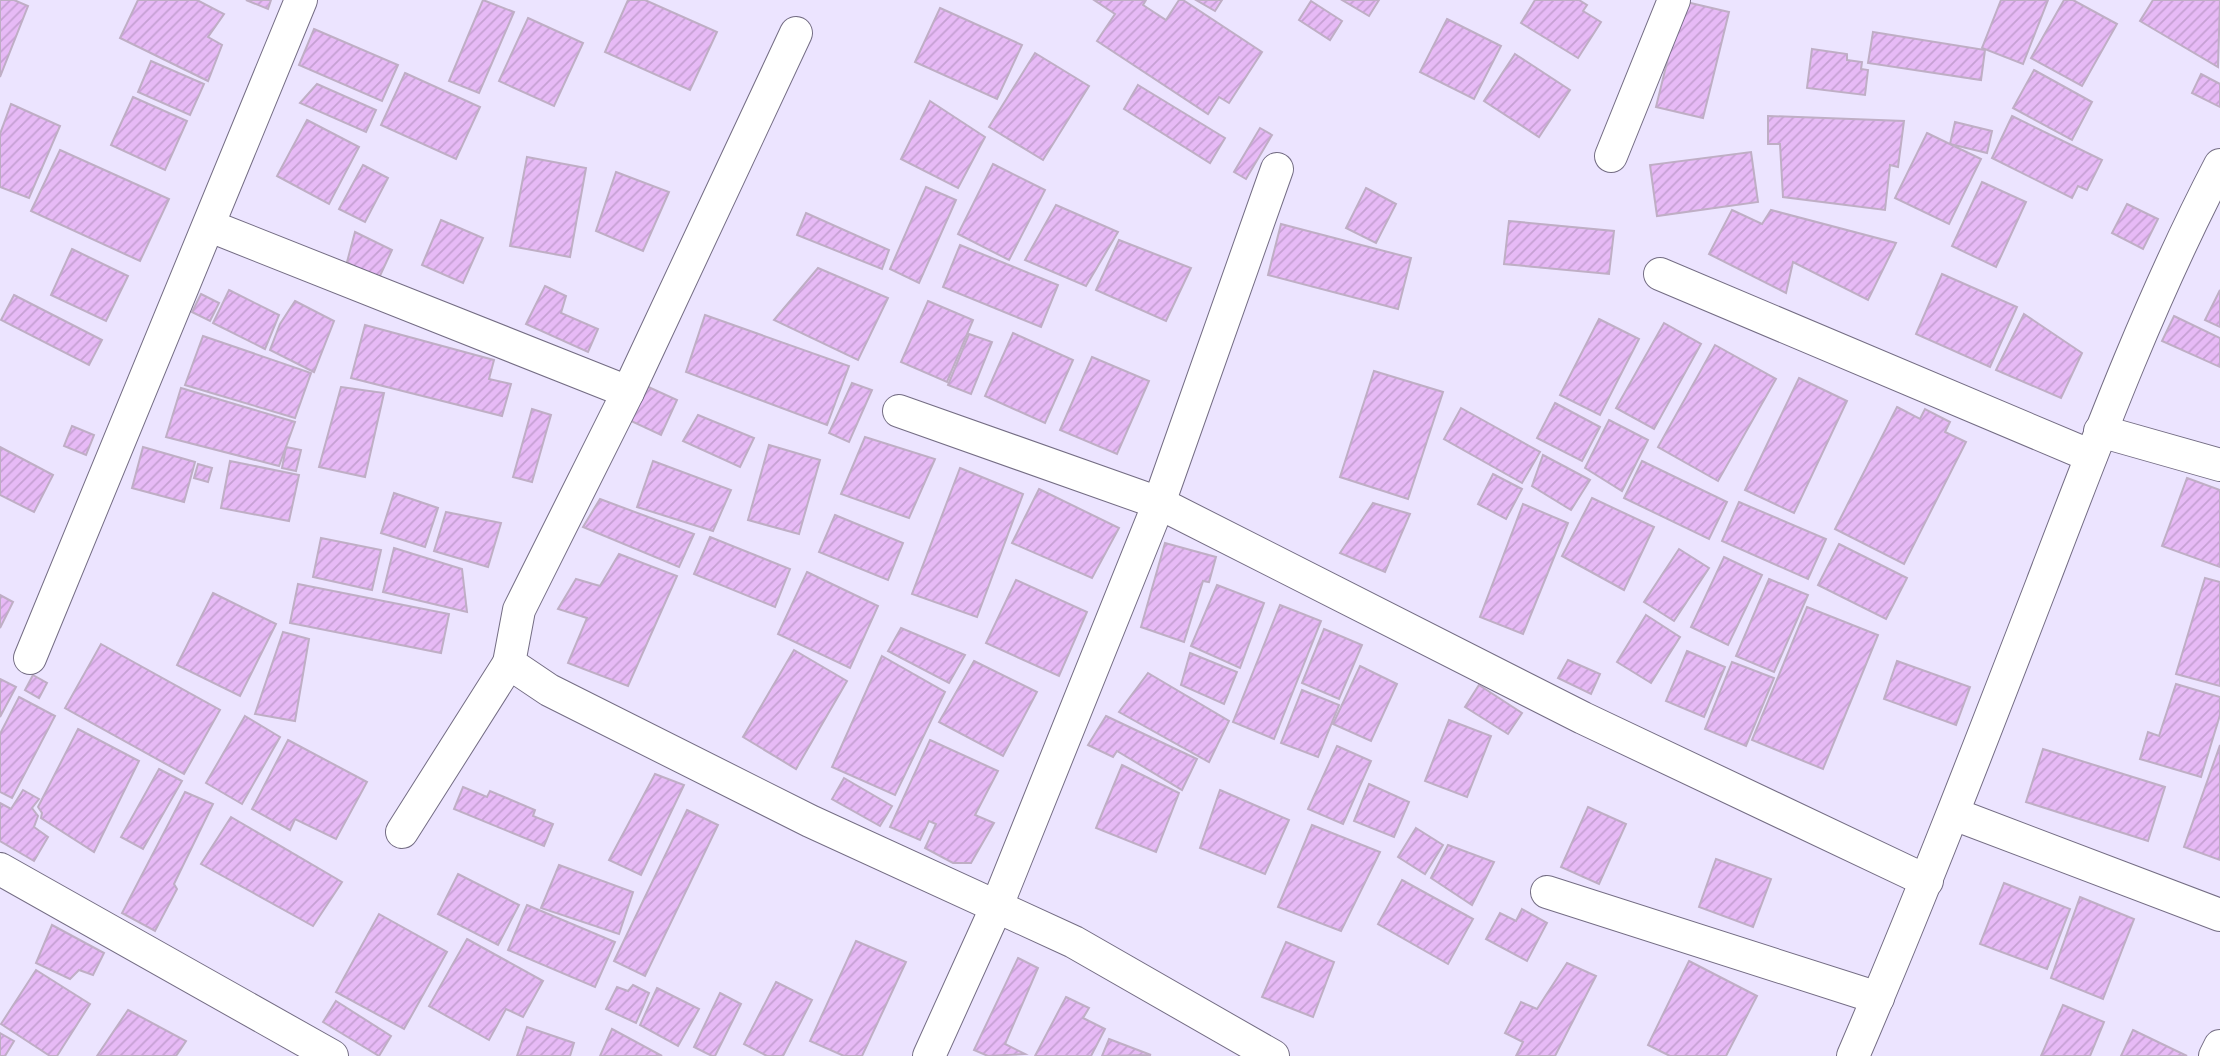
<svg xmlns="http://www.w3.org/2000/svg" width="2220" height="1056" viewBox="0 0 2220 1056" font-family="Commissioner,sans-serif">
  <defs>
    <pattern id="building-hatch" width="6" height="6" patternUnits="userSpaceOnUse" patternTransform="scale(1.75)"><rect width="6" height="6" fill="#e7baf6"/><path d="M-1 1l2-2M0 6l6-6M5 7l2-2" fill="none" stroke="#c6a0d3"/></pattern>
  </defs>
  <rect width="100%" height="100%" fill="#ece4ff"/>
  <g fill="url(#building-hatch)" stroke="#bfaec5" stroke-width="2">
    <path d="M0 0H14L28 6 0 77Z"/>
    <path d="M138 0H197L224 14 208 37 222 45 208 81 120 38Z"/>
    <path d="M246 0H271L268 9Z"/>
    <path d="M483 0 514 12 479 93 449 81Z"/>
    <path d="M628 0H645L717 32 690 90 605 52Z"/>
    <path d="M1146 0 1143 5 1166 20 1179 0H1183L1262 52 1229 103 1219 97 1208 114 1097 41 1115 14 1094 0Z"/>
    <path d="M1196 0H1222L1215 11Z"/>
    <path d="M1342 0H1379L1369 16Z"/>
    <path d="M1535 0H1579L1587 5 1583 11 1601 22 1578 58 1521 23Z"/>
    <path d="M2001 0H2048L2023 64 1982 48Z"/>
    <path d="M2064 0H2073L2117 24 2082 86 2031 58Z"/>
    <path d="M2153 0H2220L2218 67 2140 21Z"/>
    <path d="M1311 1 1342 21 1330 40 1299 20Z"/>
    <path d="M1682 1 1729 12 1703 118 1656 107Z"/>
    <path d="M940 8 1022 45 997 99 915 62Z"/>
    <path d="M528 18 583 43 554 106 499 81Z"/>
    <path d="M1447 19 1501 46 1474 99 1420 72Z"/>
    <path d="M314 29 398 65 382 101 299 65Z"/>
    <path d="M1873 32 1985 50 1981 80 1868 63Z"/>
    <path d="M1812 49 1847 54V60L1862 62 1861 69 1868 70 1865 95 1807 88Z"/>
    <path d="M1035 53 1089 86 1043 160 989 127Z"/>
    <path d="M1515 54 1570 90 1539 137 1484 101Z"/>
    <path d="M151 61 204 84 190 115 138 92Z"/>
    <path d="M2034 70 2092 102 2072 140 2013 108Z"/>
    <path d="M405 73 480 107 456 159 381 125Z"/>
    <path d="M2201 74 2220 84V107L2192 93Z"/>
    <path d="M317 84 376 110 366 132 300 103Z"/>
    <path d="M1138 85 1225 138 1210 163 1124 109Z"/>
    <path d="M133 97 187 121 165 170 111 145Z"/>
    <path d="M930 101 985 137 958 188 901 159Z"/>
    <path d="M11 104 60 126 29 198 0 187V134Z"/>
    <path d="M1768 116 1904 121 1898 167 1890 165 1885 210 1783 197 1780 144H1768Z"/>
    <path d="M2012 116 2102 160 2087 190 2078 186 2072 198 1992 158Z"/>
    <path d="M307 120 359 147 329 204 277 176Z"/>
    <path d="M1955 122 1992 131 1987 153 1950 144Z"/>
    <path d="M1260 128 1272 135 1246 179 1234 172Z"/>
    <path d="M1927 133 1981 159 1949 224 1895 198Z"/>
    <path d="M60 150 169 199 140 261 31 211Z"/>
    <path d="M1751 152 1758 202 1657 216 1650 165Z"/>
    <path d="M527 157 586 168 570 257 510 246Z"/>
    <path d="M993 164 1045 190 1009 260 958 234Z"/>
    <path d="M363 165 388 178 365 222 339 209Z"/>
    <path d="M616 172 669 192 643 251 596 231Z"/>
    <path d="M1982 182 2026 202 1996 267 1952 246Z"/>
    <path d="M926 187 956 200 919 283 890 269Z"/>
    <path d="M1366 188 1396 204 1376 243 1346 228Z"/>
    <path d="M2127 204 2158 219 2143 249 2112 233Z"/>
    <path d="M1056 205 1118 232 1086 286 1025 260Z"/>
    <path d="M1732 210 1762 224 1771 210 1896 243 1868 300 1793 262 1786 293 1709 254Z"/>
    <path d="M806 213 889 250 882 269 797 235Z"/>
    <path d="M441 220 483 238 463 283 422 265Z"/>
    <path d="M1509 221 1614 231 1609 274 1504 264Z"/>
    <path d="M1281 224 1411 258 1398 309 1268 275Z"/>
    <path d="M355 232 392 250 378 280 347 262Z"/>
    <path d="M1119 240 1191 268 1166 321 1096 290Z"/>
    <path d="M960 245 1058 285 1041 327 943 287Z"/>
    <path d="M72 249 128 276 106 321 51 295Z"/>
    <path d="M818 268 888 298 858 360 774 320Z"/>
    <path d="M1942 274 2017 307 1990 367 1916 334Z"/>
    <path d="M545 286 566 296 561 313 598 329 588 352 526 324Z"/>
    <path d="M229 290 279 315 265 349 213 323Z"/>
    <path d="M2220 290V327L2205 320Z"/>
    <path d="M201 294 219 303 210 321 192 312Z"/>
    <path d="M14 295 102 340 89 365 1 320Z"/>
    <path d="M295 301 334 321 314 372 270 350 280 324Z"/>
    <path d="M928 301 973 320 947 382 901 362Z"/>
    <path d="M2024 314 2082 353 2061 398 1996 370Z"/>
    <path d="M705 315 849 366 827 425 686 372Z"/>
    <path d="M2174 316 2220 338V367L2162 341Z"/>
    <path d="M1599 319 1639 339 1600 415 1560 395Z"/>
    <path d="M1664 323 1701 344 1654 429 1616 408Z"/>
    <path d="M365 325 494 360 489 379 511 384 502 416 351 378Z"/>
    <path d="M1013 333 1073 360 1045 423 985 396Z"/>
    <path d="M969 334 992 342 971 394 948 385Z"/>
    <path d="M203 336 311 373 295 418 185 385Z"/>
    <path d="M1715 345 1776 379 1718 481 1658 447Z"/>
    <path d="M1092 357 1149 381 1117 454 1060 430Z"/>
    <path d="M1374 371 1443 392 1408 499 1340 477Z"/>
    <path d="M1799 378 1847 401 1794 513 1745 490Z"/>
    <path d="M852 383 872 390 849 442 829 433Z"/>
    <path d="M644 385 677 400 661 435 629 420Z"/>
    <path d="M341 387 384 393 365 477 319 467Z"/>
    <path d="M181 388 295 422 279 466 166 437Z"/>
    <path d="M1555 403 1600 427 1582 461 1537 438Z"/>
    <path d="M1897 407 1920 419 1925 409 1950 422 1945 432 1966 442 1904 564 1835 529Z"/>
    <path d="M1461 408 1540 452 1522 483 1444 439Z"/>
    <path d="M532 409 551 415 532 482 513 477Z"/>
    <path d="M698 415 754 438 740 467 683 441Z"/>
    <path d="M1609 420 1648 440 1622 491 1585 468Z"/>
    <path d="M72 426 94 435 86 455 64 446Z"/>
    <path d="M865 437 935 459 909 518 841 494Z"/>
    <path d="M769 445 820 460 799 534 748 520Z"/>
    <path d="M0 447 53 475 34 512 0 495Z"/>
    <path d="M143 447 195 462 184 502 132 488Z"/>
    <path d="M286 447 301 450 296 471 282 468Z"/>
    <path d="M1543 455 1590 480 1571 510 1532 486Z"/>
    <path d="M230 461 299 475 289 521 221 508Z"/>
    <path d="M653 461 731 490 713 531 637 507Z"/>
    <path d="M1642 461 1727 502 1709 539 1624 498Z"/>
    <path d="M198 464 212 468 208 482 194 478Z"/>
    <path d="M960 468 1023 494 977 617 912 594Z"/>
    <path d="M1493 474 1522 489 1506 519 1478 504Z"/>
    <path d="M2187 478 2220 490V567L2162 546Z"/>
    <path d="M1039 489 1119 528 1092 578 1012 543Z"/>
    <path d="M394 493 438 508 425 547 381 533Z"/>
    <path d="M1592 498 1654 527 1624 590 1562 556Z"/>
    <path d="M600 499 694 534 679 567 583 527Z"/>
    <path d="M1739 502 1826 539 1808 579 1722 541Z"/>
    <path d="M1373 503 1410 514 1385 572 1340 553Z"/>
    <path d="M1523 504 1568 523 1523 634 1480 617Z"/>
    <path d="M446 512 501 523 488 567 434 551Z"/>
    <path d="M835 515 903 543 888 580 819 552Z"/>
    <path d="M710 537 790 569 775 607 694 574Z"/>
    <path d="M321 538 381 550 372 590 313 577Z"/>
    <path d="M1165 543 1216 557 1209 582 1203 581 1184 642 1141 627Z"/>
    <path d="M1839 544 1907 578 1886 619 1818 585Z"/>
    <path d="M394 548 462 569 467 612 383 592Z"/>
    <path d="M1679 549 1709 568 1674 621 1644 602Z"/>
    <path d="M619 554 677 576 628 686 568 663 587 618 558 609 576 579 600 586Z"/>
    <path d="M1724 557 1762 575 1728 645 1691 627Z"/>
    <path d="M807 572 878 606 850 668 778 634Z"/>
    <path d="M2205 578 2220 582V686L2176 674Z"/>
    <path d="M1769 579 1808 595 1774 672 1736 656Z"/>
    <path d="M1016 580 1087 612 1059 676 986 643Z"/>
    <path d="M298 584 449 614 441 653 290 623Z"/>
    <path d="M1217 585 1264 603 1240 668 1191 646Z"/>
    <path d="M213 593 276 624 240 696 177 665Z"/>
    <path d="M0 595 13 602 0 628Z"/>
    <path d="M1280 605 1321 621 1274 739 1233 722Z"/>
    <path d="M1807 607 1878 635 1823 769 1752 740Z"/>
    <path d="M1646 615 1680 637 1651 683 1617 662Z"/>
    <path d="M901 628 965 655 949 683 888 651Z"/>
    <path d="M1324 629 1362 645 1339 699 1302 683Z"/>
    <path d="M283 632 309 639 295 721 255 714Z"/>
    <path d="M101 644 220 710 184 774 65 708Z"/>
    <path d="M794 650 847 681 796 769 743 737Z"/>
    <path d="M1687 651 1725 667 1704 717 1666 701Z"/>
    <path d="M1190 653 1237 672 1224 704 1181 685Z"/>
    <path d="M882 656 945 692 895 795 832 767Z"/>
    <path d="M1568 660 1600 674 1591 694 1558 678Z"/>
    <path d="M974 661 1037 692 1003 756 939 722Z"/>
    <path d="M1897 661 1970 687 1956 725 1884 699Z"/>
    <path d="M1732 662 1774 678 1746 746 1705 729Z"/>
    <path d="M1360 666 1397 684 1371 741 1333 724Z"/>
    <path d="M1148 673 1229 721 1209 762 1119 712Z"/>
    <path d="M33 675 47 683 39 698 25 690Z"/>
    <path d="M0 679 16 687 0 717Z"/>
    <path d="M2176 684 2220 697V715L2201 777 2140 759 2148 732 2159 736Z"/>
    <path d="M1479 685 1522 713 1508 734 1465 707Z"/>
    <path d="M1302 690 1339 705 1318 757 1281 743Z"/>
    <path d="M19 697 55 716 12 798 0 792V734Z"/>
    <path d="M245 716 280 737 242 804 206 783Z"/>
    <path d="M1106 716 1197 759 1182 790 1117 751 1113 757 1088 745Z"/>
    <path d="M1449 720 1491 736 1467 797 1425 781Z"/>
    <path d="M78 729 139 761 94 852 41 818 42 813 38 807Z"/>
    <path d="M288 740 367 782 336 839 295 819 290 830 252 809Z"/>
    <path d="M930 740 998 771 975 815 994 823 971 863H953L925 848 936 824 929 821 920 840 890 827Z"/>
    <path d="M2220 745V860L2184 847Z"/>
    <path d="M1337 746 1371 761 1343 824 1308 809Z"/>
    <path d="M2043 749 2165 787 2148 841 2026 802Z"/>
    <path d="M1122 765 1179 793 1156 852 1096 828Z"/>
    <path d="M159 769 182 781 143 849 121 837Z"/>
    <path d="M655 774 684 785 641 875 609 860Z"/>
    <path d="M844 778 892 806 880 826 832 799Z"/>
    <path d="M1369 784 1409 802 1394 837 1354 821Z"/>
    <path d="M463 787 487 797 490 791 535 810 533 816 553 824 544 846 454 809Z"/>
    <path d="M23 790 39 799 32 808 38 816 34 827 48 837 34 861 0 841V803L11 809Z"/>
    <path d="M1220 790 1289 820 1265 874 1200 848Z"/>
    <path d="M185 792 213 804 174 884 177 889 155 931 122 913Z"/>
    <path d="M1588 807 1626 824 1599 884 1561 867Z"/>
    <path d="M687 810 718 825 645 976 614 961Z"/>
    <path d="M231 817 342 882 313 926 201 864Z"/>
    <path d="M1312 825 1380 852 1341 931 1278 907Z"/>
    <path d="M1416 828 1443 845 1425 874 1398 857Z"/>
    <path d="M1448 845 1494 862 1472 905 1431 878Z"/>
    <path d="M1716 859 1771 879 1753 927 1699 907Z"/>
    <path d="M559 865 633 892 619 934 541 908Z"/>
    <path d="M458 874 519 905 498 945 438 914Z"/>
    <path d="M1402 880 1473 919 1448 964 1378 924Z"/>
    <path d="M2004 883 2070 909 2047 969 1980 944Z"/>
    <path d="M2080 897 2134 919 2103 999 2051 978Z"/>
    <path d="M527 905 615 942 595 987 508 950Z"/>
    <path d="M1522 909 1547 923 1527 961 1486 939 1500 913 1516 921Z"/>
    <path d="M379 914 447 952 404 1029 336 992Z"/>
    <path d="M52 925 104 953 93 975 79 970 70 979 36 963Z"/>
    <path d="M467 939 543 981 523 1017 506 1009 489 1040 429 1006Z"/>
    <path d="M856 941 906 962 862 1056H844L810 1041Z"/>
    <path d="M1286 942 1334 962 1313 1017 1262 997Z"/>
    <path d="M1018 958 1038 968 1005 1044 1025 1054 988 1056 974 1050Z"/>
    <path d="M1689 961 1757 996 1726 1056H1670L1648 1045Z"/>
    <path d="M1567 963 1596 976 1555 1056H1516L1523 1042 1505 1033 1521 1002 1537 1009Z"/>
    <path d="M36 970 90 1004 57 1056H50L1 1024Z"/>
    <path d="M776 982 812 1000 783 1056H767L744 1044Z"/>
    <path d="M633 985 649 993 636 1023 606 1009 617 987 628 991Z"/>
    <path d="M657 988 699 1009 678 1046 640 1025Z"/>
    <path d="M720 993 741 1004 715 1056H712L694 1047Z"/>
    <path d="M1066 997 1089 1008 1083 1018 1105 1029 1091 1056H1035Z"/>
    <path d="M336 1001 391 1036 379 1056 323 1022Z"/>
    <path d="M2063 1005 2104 1022 2090 1056H2041Z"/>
    <path d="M128 1010 186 1041 176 1056H97Z"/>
    <path d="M527 1027 574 1043 570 1056H517Z"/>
    <path d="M612 1029 662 1056H600Z"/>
    <path d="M2133 1030 2187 1056H2121Z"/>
    <path d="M0 1033 14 1041 5 1056H0Z"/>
    <path d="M1109 1039 1151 1055 1102 1056Z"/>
  </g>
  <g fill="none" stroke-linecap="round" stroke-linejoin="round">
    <g stroke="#746d84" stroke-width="34">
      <g id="street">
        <path d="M796 33 628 392 519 610 509 663 549 690 810 821 1074 942 1273 1056"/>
        <path d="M1611 156 1674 0"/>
        <path d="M210 226 628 392"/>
        <path d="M1660 274 2091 456"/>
        <path d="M899 411 1159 503 1583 718 1927 881"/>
        <path d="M2100 431 2220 465"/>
        <path d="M30 658 301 0"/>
        <path d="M1954 814 2220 915"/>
        <path d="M402 832 509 663"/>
        <path d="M0 869 332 1056"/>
        <path d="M1547 892 1878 998"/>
        <path d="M929 1056 996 908 1159 503 1277 169"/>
        <path d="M1853 1056C1920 900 1981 742 2042 584 2096 443 2150 299 2220 165"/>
        <path d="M2215 1056 2220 1046"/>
      </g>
    </g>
    <use href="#street" stroke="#fff" stroke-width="32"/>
  </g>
</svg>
